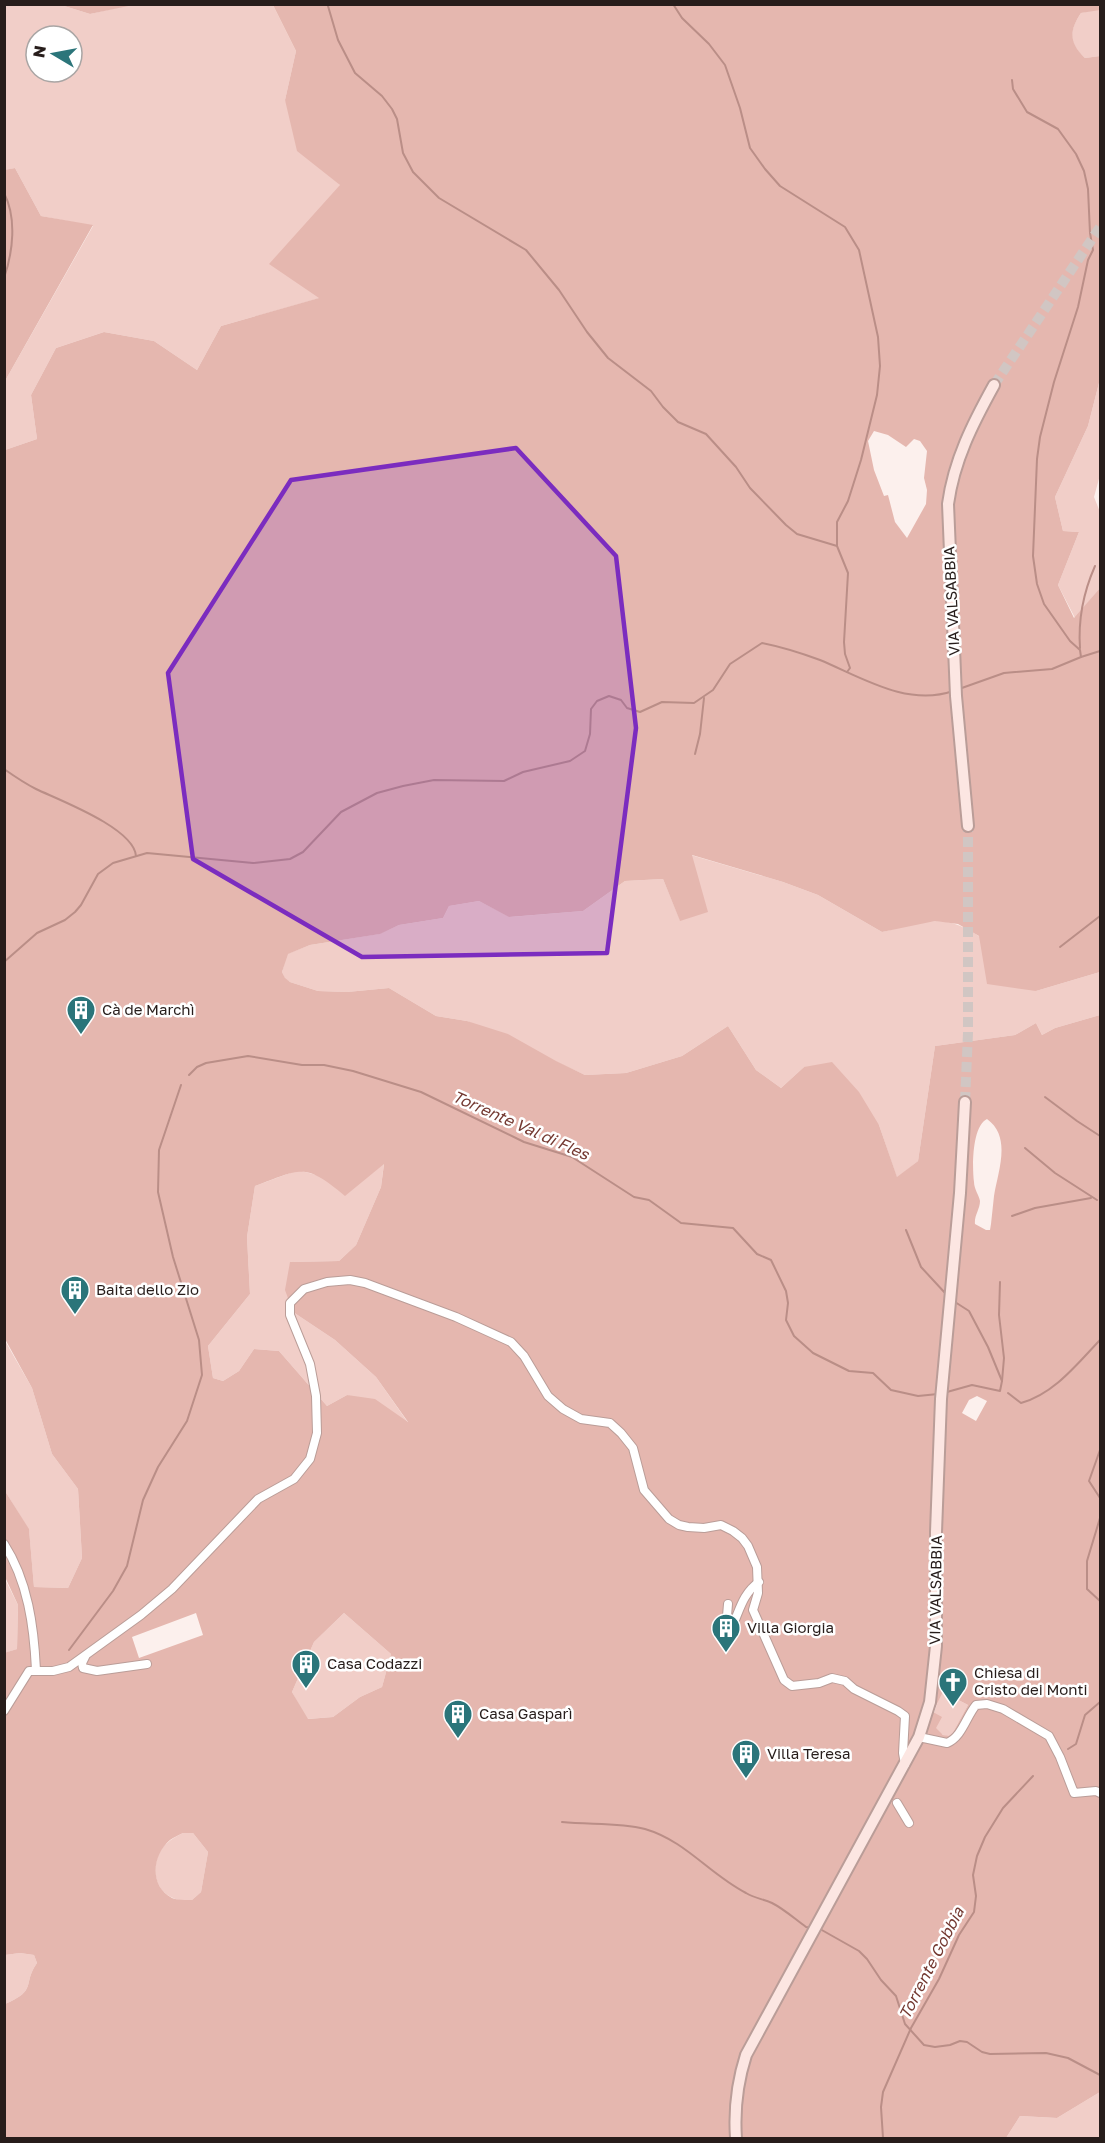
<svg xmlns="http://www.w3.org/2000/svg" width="1105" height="2143" viewBox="0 0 1105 2143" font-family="'Golos Text',sans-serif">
  <rect width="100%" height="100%" fill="#fcf0ed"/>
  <g fill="#f1cec8" fill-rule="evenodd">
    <path d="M133 4 273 5 296 51 285 100 340 185 320 298 221 326 197 370 154 341 104 332 56 348 31 395 37 439 5 450V381L93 226 41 216 15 168 5 170V5H61L90 14ZM36 36H72V72H36Z"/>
    <path d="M1094 10H1100V56L1085 58C1068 43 1069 31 1081 13Z"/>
    <path d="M1100 379V475L1094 497 1100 512V588L1075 618 1058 585 1079 532 1063 531 1055 497 1088 426Z"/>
    <path d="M691 855 783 882 818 895 882 932C899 928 919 921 936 921 977 921 1009 964 1036 991L1100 972V1015L1055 1028 1042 1035 1036 1023 1015 1035 935 1046 918 1161 897 1178 879 1125 804 1067 781 1088 756 1070 728 1026 682 1056 626 1073 585 1075 467 1021 436 1016 389 988 347 992 318 991 290 982 285 979 282 972 287 954 310 945 379 934 399 925 443 918 449 906 479 901 510 917 583 911 625 881 663 879 680 920Z"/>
    <path d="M384 1163 381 1187 356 1245 339 1261 290 1262 293 1312 335 1340 376 1377 409 1424 347 1395 327 1406 279 1351 254 1349 239 1371 223 1381 213 1378 208 1346 250 1294 247 1237 255 1186 298 1170 320 1176Z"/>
    <path d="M4 1339 32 1388 52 1454 78 1489 82 1558 68 1588 34 1587 29 1530 5 1491Z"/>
    <path d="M4 1577 18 1605 17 1649 5 1653Z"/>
    <path d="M344 1613 391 1654 382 1687 360 1697 333 1717 307 1719 292 1692 314 1642Z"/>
    <path d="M943 1692 968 1705 952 1734 949 1737C923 1730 935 1707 943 1692Z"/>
    <path d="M183 1833H193L208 1852 201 1892 192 1900C186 1900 178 1901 173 1898 154 1890 151 1866 161 1850 166 1842 175 1837 183 1833Z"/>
    <path d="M20 1953 34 1955 37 1963C22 1984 38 1990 5 2004V1955Z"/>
    <path d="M1100 2092V2138H1006L1020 2116 1057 2118Z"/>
  </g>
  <g fill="#e5b7af" fill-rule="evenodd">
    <path d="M61 5H133L90 14Z"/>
    <path d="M273 5H1100V10L1081 13C1069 31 1069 43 1085 58L1100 56V379L1088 426 1055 497 1063 531 1079 532 1058 585 1074 618 1100 588V972L1036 991 987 984 979 936 958 924 935 921 882 932 818 895 783 882 692 855 708 912 680 921 663 879 625 881 583 911 509 917 479 901 449 906 443 918 399 925 380 934 310 945 288 954 282 972 285 978 290 982 318 991 347 992 389 988 436 1016 467 1021 508 1034 556 1061 585 1075 626 1073 682 1056 728 1026 756 1070 781 1088 804 1067 832 1062 859 1092 879 1125 897 1177 918 1161 935 1046 1015 1035 1036 1023 1042 1035 1055 1028 1100 1015V2092L1057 2118 1020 2116 1006 2138H5V2004C38 1990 22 1984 37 1963L34 1955 20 1953 5 1955 4 1653 17 1649 18 1605 5 1577V1491L29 1529 34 1587 68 1588 82 1558 78 1489 52 1454 32 1388 5 1339V450L37 439 31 395 56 348 104 332 154 341 197 370 221 326 319 298 269 264 340 185 297 151 285 100 296 51ZM874 431 888 435 906 447 914 439 920 441 927 451 924 478 927 490 926 504 907 538 895 522 888 495 884 496 874 470 868 441ZM987 1119C1012 1137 998 1171 994 1196 993 1205 992 1215 991 1224L990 1230H986L975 1224C974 1216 980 1209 980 1201 979 1195 974 1189 974 1182 972 1167 972 1126 987 1119ZM384 1164 381 1187 356 1245 339 1261 290 1262 285 1290 293 1312 335 1340 376 1377 408 1422 375 1399 347 1395 327 1406 279 1351 254 1349 239 1371 223 1381 213 1378 208 1346 250 1294 247 1237 255 1186C302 1169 304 1162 345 1196ZM977 1396 987 1401 976 1421 962 1413 969 1400ZM196 1613 203 1635 139 1658 132 1637ZM344 1613 391 1654 382 1687 360 1697 333 1717 308 1719 292 1692 314 1642ZM943 1692 968 1705 952 1734 949 1736 943 1735 936 1728 942 1717 933 1712ZM183 1833H193L208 1852 201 1892 192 1900C186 1900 177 1900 172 1898 149 1886 152 1855 170 1840 174 1837 179 1835 183 1833Z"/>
    <path d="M15 168 41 216 93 225 5 381 4 170Z"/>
  </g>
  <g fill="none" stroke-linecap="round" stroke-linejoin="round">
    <g stroke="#ba8e87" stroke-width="2">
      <path d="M673 4 682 18 709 44 725 65 740 108 750 148 765 169 780 186 845 227 859 250 878 337 880 366 877 395 861 460 848 501 837 522V546"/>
      <path d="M328 6 338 40 355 73 382 96 392 109 397 119 403 153 413 172 439 198 526 250 559 290 587 332 608 358 651 391 663 407 678 422 706 434 736 467 750 488 786 525 797 534 837 546 848 573 844 642 845 654 850 668 847 672"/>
      <path d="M1012 80 1013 89 1027 112 1058 129 1076 154 1084 171 1088 189 1090 233 1093 250 1088 260 1078 307 1054 382 1040 437 1037 459 1033 556 1037 584 1044 604 1070 641 1080 650 1081 657"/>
      <path d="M4 193C17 218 13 252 4 278"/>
      <path d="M1080 648C1078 620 1084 591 1095 566"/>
      <path d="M959 689 1004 673 1052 669 1081 657 1100 651"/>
      <path d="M695 754 700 734 704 698"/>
      <path d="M4 769C14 776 26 784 36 789 59 800 134 828 136 856"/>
      <path d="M1060 947 1100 916"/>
      <path d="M4 962 37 933 65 920 75 912 81 905 98 874 113 863 147 853 253 863 290 859 303 852 341 812 377 793 403 786 434 780 504 781 523 772 570 761 585 751 590 734 591 709 597 701 609 696 621 700 627 708 640 712 662 702 694 703 713 690 730 664 762 643C782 647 801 653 820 660 861 677 907 707 953 691"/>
      <path d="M189 1075 197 1067 206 1063 248 1056 302 1065H324L353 1071 421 1092 524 1142 572 1157 634 1197 649 1200 681 1223 733 1228 757 1254 771 1260 786 1291 788 1303 786 1320 794 1336 813 1353 849 1371 873 1373 891 1390 918 1396 938 1394"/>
      <path d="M1045 1097 1077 1121 1100 1136"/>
      <path d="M1025 1148 1055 1173 1097 1200"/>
      <path d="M1012 1216 1035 1208 1091 1198"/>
      <path d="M906 1230 921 1267 946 1294"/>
      <path d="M1000 1282 999 1315 1004 1358 1002 1381"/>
      <path d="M947 1392 972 1385 1000 1391 1002 1381 988 1347 969 1311 955 1302"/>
      <path d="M1008 1393 1021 1403C1054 1394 1077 1364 1100 1340"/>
      <path d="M1100 1450 1089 1481 1100 1498"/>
      <path d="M1100 1518 1087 1561V1589L1100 1601"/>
      <path d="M69 1650 113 1591 127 1566 143 1500 158 1467 187 1421 202 1375 199 1340 173 1257 158 1192 159 1150 181 1085"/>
      <path d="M1068 1749 1076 1744 1085 1715 1100 1702"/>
      <path d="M562 1822C590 1825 618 1822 645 1829 686 1841 709 1874 746 1893 754 1898 763 1899 772 1903 784 1909 795 1919 806 1927L812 1928"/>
      <path d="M820 1929 859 1951 867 1959 881 1980 896 1996 905 2024 924 2045 935 2047 950 2045 960 2041 967 2042 982 2052 990 2054 1046 2053 1068 2058 1100 2075"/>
      <path d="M883 2138 881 2107 883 2092 911 2028 939 1979 959 1935 974 1912 976 1896 973 1875 977 1856 985 1837 1003 1808 1033 1776"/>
    </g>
    <g stroke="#d1c6c3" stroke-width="10" stroke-dasharray="10 5" stroke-linecap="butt">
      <path d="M994 385 1100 227"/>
      <path d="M965 1102 968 1033V826"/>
    </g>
    <g stroke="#ba9d98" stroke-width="10">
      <g id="minor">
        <path d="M4 1544C28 1581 34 1627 36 1670"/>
        <path d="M728 1604 727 1616 729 1620H735C741 1605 745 1592 759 1582"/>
        <path d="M85 1657 82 1663 83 1668 97 1671 147 1664"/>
        <path d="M4 1711 29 1671H53L69 1667 141 1615 172 1589 258 1499 294 1479 310 1459 317 1433 316 1396 310 1364 290 1315V1303L304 1289 327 1282 350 1280 365 1283 456 1317 511 1342 524 1356 548 1396 563 1409 581 1419 610 1423 621 1433 633 1448 644 1490 669 1519 679 1525 688 1527 704 1528 721 1525 733 1531 742 1538 748 1546 757 1567 758 1593 753 1610 784 1680 792 1686 819 1683 832 1678 845 1681 854 1689 898 1711 905 1716 903 1753 905 1764"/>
        <path d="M919 1737 947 1743C962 1737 966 1717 976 1705L987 1704 1003 1709 1049 1736 1060 1757 1074 1793 1096 1791 1100 1793"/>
        <path d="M897 1803 909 1823"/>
      </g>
    </g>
    <g stroke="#ba9d98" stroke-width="14">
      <g id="secondary">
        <path d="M968 826 956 696 948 504C954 460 973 423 994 385"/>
        <path d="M736 2138C734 2109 737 2083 746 2055L919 1737 930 1702 936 1646V1532L941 1399 960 1193 965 1102"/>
      </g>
    </g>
    <use href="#minor" stroke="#fff" stroke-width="8"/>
    <use href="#secondary" stroke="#fce6e2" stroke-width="10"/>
  </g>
  <path fill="#7b2cbf" fill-opacity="0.2" stroke="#7b2cbf" stroke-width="4.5" stroke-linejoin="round" d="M516 448 616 556 636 728 607 953 362 957 193 859 168 673 291 480Z"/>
  <defs>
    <g id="building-pin" transform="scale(1.5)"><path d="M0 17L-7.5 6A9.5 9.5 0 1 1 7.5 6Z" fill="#2b757a" stroke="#fff"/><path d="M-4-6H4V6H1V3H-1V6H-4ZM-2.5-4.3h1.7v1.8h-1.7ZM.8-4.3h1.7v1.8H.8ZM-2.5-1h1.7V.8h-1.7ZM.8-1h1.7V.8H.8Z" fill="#fff"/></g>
    <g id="church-pin" transform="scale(1.5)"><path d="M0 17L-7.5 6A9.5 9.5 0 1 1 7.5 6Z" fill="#2b757a" stroke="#fff"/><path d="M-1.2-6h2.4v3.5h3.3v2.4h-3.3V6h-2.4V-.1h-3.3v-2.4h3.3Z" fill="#fff"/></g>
  </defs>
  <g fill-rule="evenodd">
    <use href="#building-pin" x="81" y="1010"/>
    <use href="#building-pin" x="75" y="1290"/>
    <use href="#building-pin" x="726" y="1628"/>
    <use href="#building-pin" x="306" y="1664"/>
    <use href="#church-pin" x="953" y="1682"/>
    <use href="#building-pin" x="458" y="1714"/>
    <use href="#building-pin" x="746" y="1754"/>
  </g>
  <g text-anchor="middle" stroke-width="5" stroke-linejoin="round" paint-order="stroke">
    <g font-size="15" fill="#271d1b" stroke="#fff">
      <text transform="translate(952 601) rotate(-93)" y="5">VIA VALSABBIA</text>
      <text transform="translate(936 1590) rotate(-89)" y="5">VIA VALSABBIA</text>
    </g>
    <g font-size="15" fill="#271d1b" stroke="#fff" text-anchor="start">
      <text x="102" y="1015">Cà de Marchì</text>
      <text x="96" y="1295">Baita dello Zio</text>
      <text x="747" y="1633">Villa Giorgia</text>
      <text x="327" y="1669">Casa Codazzi</text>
      <text x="974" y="1678">Chiesa di<tspan x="974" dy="17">Cristo dei Monti</tspan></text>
      <text x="479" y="1719">Casa Gasparì</text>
      <text x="767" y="1759">Villa Teresa</text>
    </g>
    <g font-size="16" font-style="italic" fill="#743931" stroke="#fff">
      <text transform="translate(521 1125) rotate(24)" y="6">Torrente Val di Fles</text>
      <text transform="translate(931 1963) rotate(-63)" y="6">Torrente Gobbia</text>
    </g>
  </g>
  <rect width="1105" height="2143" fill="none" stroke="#271d1b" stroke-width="12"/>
  <g transform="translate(54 54) rotate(280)"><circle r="28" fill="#ffffff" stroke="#a9a5a4" stroke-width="1.5"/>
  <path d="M0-4.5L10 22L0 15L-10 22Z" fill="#2b757a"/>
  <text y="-9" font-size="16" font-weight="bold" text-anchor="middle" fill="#271d1b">N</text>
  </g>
</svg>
